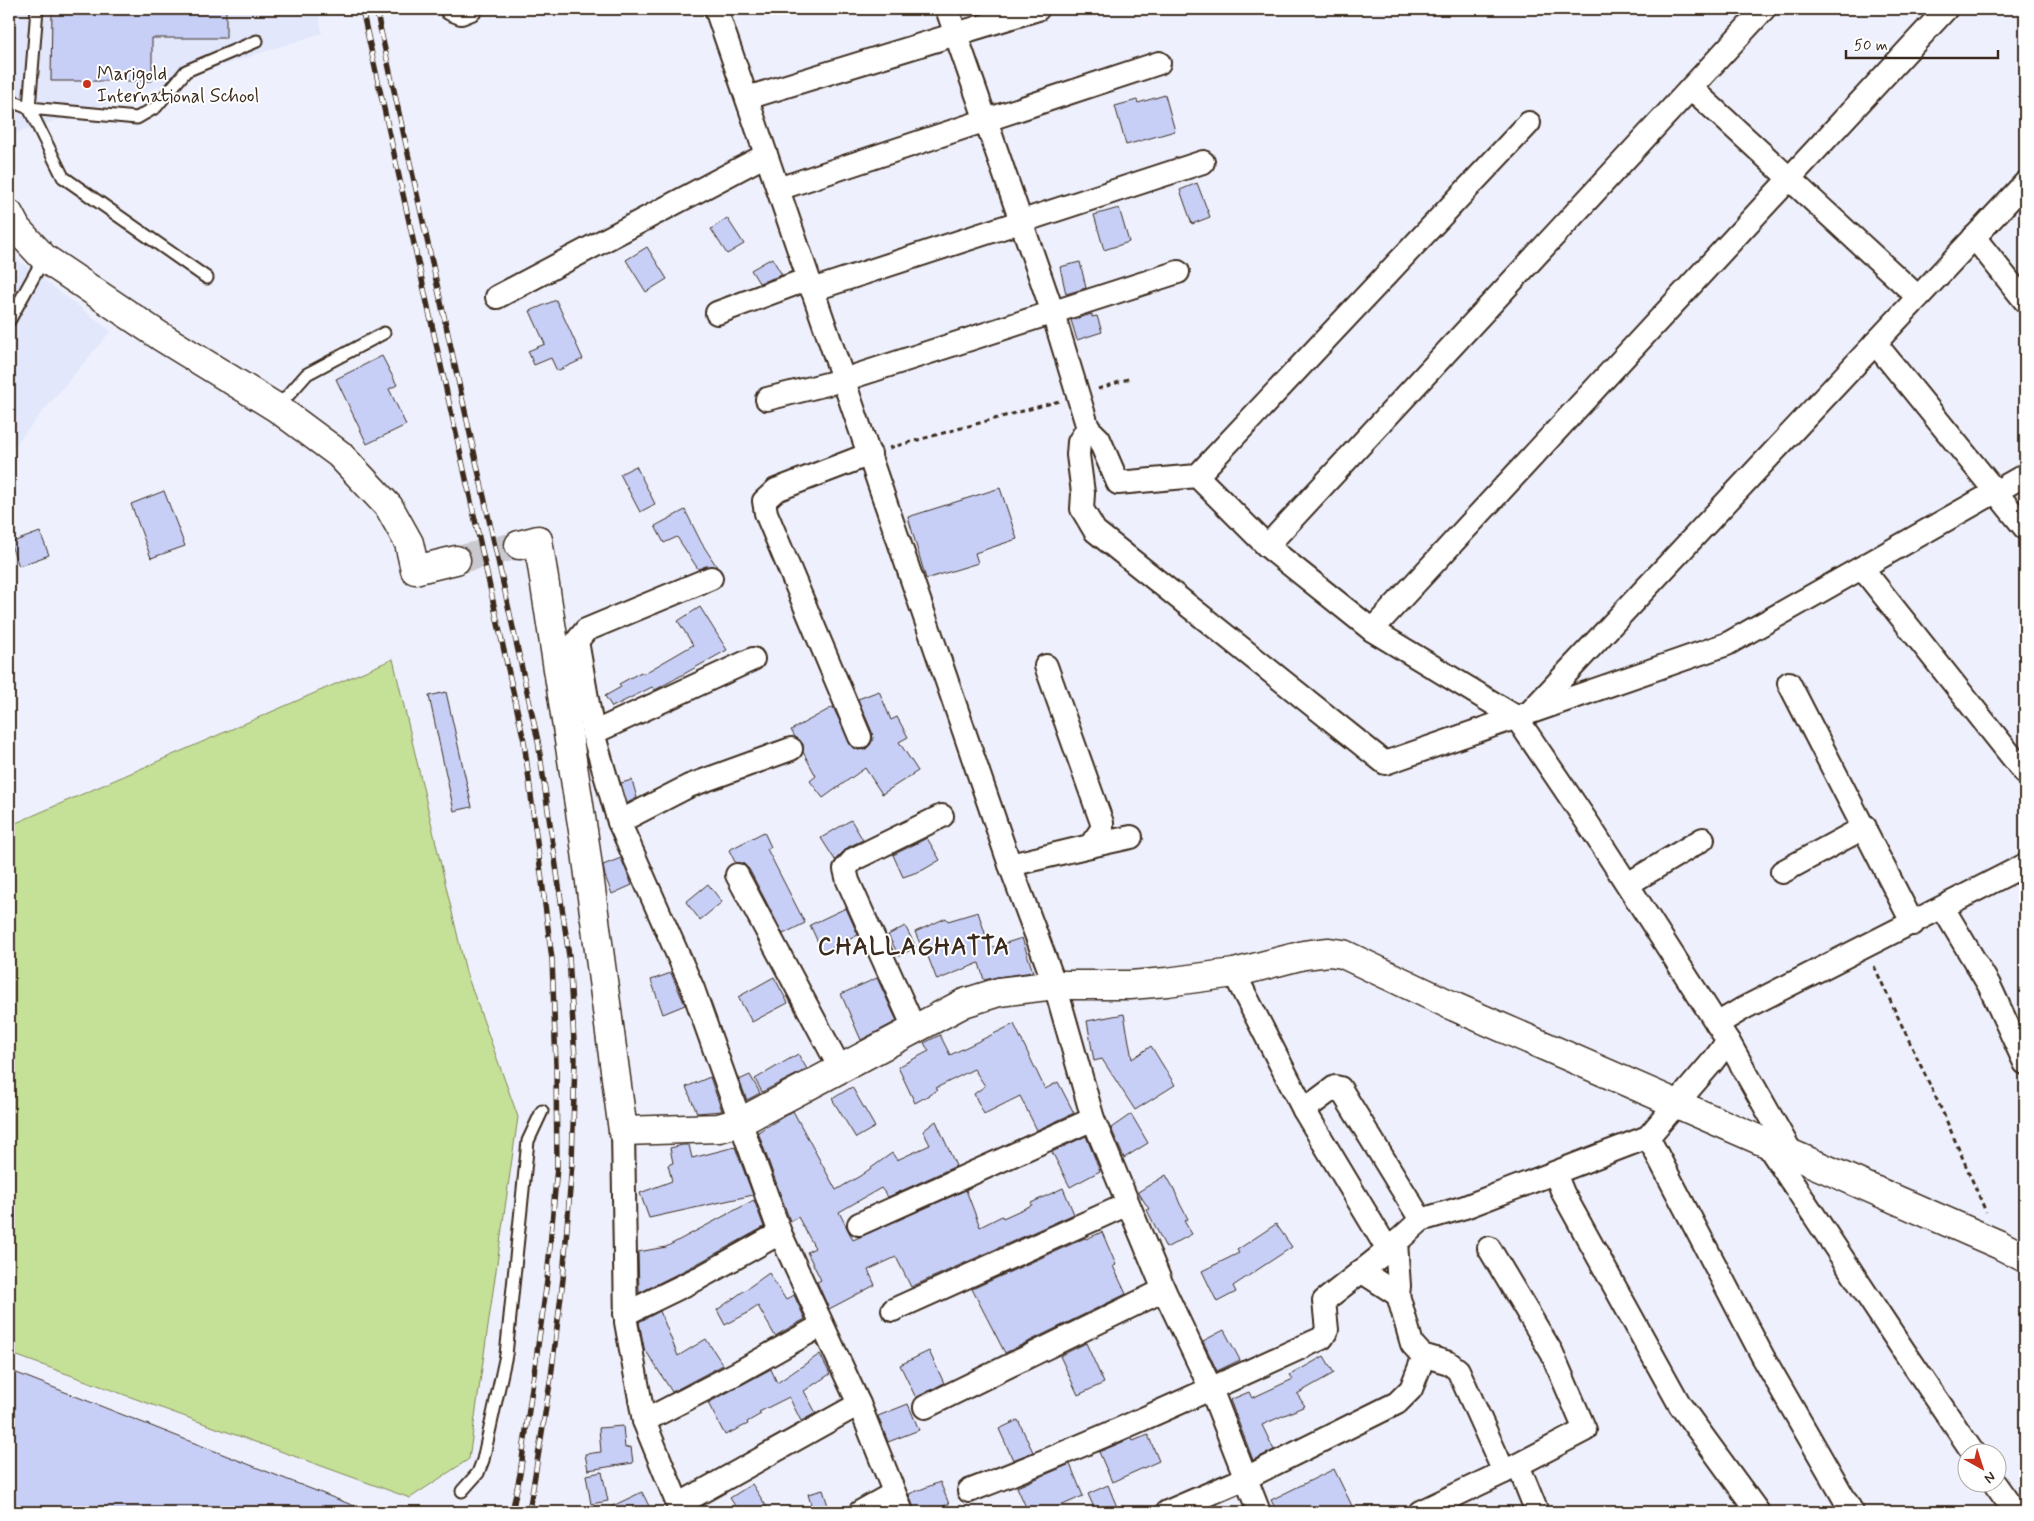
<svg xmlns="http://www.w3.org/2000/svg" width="2034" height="1521" viewBox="0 0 2034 1521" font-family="Mynerve,sans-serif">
  <rect width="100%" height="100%" fill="#eef1fd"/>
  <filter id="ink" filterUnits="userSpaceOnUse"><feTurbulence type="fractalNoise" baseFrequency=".02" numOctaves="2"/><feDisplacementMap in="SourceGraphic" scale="10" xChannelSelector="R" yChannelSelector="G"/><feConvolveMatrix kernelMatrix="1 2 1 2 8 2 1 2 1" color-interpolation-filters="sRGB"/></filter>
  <g filter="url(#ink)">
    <g fill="#e2e7fb">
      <path d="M9 9H318L322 33 9 136Z"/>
      <path d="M9 253 111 331 9 452Z"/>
    </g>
    <path fill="#c5e097" stroke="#80855a" d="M393 659 466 972 518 1117 469 1459 410 1498 9 1353V826Z"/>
    <g fill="#c7cff7" stroke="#3b2a1e">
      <path d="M52 9H226V38H152V81H51Z"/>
      <path d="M1165 95 1175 131 1126 145 1115 106 1137 100 1138 103Z"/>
      <path d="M1197 183 1210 217 1192 224 1180 190Z"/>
      <path d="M1119 208 1129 242 1104 250 1094 215Z"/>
      <path d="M727 218 744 244 727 254 711 229Z"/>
      <path d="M647 247 667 279 646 292 626 260Z"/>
      <path d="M772 258 782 275 759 283 751 270Z"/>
      <path d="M1080 262 1086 288 1066 294 1060 267Z"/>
      <path d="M556 300 583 359 557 371 551 358 534 365 528 351 545 344 530 311Z"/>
      <path d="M1092 314V317L1097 316 1102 332 1077 340 1071 320Z"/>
      <path d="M382 356 397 385 389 389 406 425 367 444 336 379Z"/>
      <path d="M636 466 655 504 640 512 620 474Z"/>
      <path d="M1000 488 1017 539 975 553 978 563 926 579 908 517Z"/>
      <path d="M164 491 185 546 151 558 131 504Z"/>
      <path d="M685 510 701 542 717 567 706 566 698 569 677 537 664 543 655 526Z"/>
      <path d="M40 532 49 555 19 566 10 543Z"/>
      <path d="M700 607 727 650 655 690 652 687 612 707 605 696 621 687 619 684 641 672 643 674 693 645 678 621Z"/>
      <path d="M879 691 891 720 897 717 908 737 899 742 918 771 882 794 865 768 823 798 810 781 816 776 803 752V744L795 737 791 730 833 707 852 747 858 750 866 749 870 745 873 739 872 732 858 699Z"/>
      <path d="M446 692 472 807 454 811 429 696Z"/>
      <path d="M632 780 637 798 627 803 621 783Z"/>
      <path d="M851 820 863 840 848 847 835 860 821 838Z"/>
      <path d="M764 832 771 847 767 849 805 923 783 934 749 869 744 864 735 862 729 850Z"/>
      <path d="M927 838 940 860 923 870 903 877 893 855Z"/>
      <path d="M621 858 632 885 612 894 605 876 603 865Z"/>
      <path d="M708 884 722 902 700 920 686 902Z"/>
      <path d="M846 908 858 935 823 953 810 925Z"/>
      <path d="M978 912 990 948 1022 938 1033 972 997 977 984 980 979 963 937 980 927 954 925 955 915 932 946 918 948 921Z"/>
      <path d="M905 926 916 947 899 956 888 935Z"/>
      <path d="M671 973 685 1005 663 1014 651 980Z"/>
      <path d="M774 977 788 1003 752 1022 738 997Z"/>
      <path d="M877 978 897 1021 861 1040 841 994Z"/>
      <path d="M1124 1014 1132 1059 1151 1046 1175 1085 1135 1110 1102 1059 1094 1061 1087 1021Z"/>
      <path d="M1014 1024 1045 1089 1058 1082 1074 1113 1037 1130 1020 1096 984 1114 974 1094 985 1086 974 1069 936 1088 938 1090 915 1103 898 1067 929 1051 924 1043 940 1035 950 1055Z"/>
      <path d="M798 1054 807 1069 762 1092 755 1079Z"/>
      <path d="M750 1075 760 1093 747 1100 739 1080Z"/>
      <path d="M710 1077 722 1111 697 1113 686 1087Z"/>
      <path d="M852 1087 875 1127 856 1138 832 1099Z"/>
      <path d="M793 1111 836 1190 860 1176 892 1153 897 1160 930 1145 923 1131 936 1121 956 1166 888 1197 881 1188 839 1212 853 1240 966 1190 980 1227 1002 1216 1003 1218 1032 1205 1031 1203 1063 1188 1074 1214 911 1287 896 1257 868 1270 875 1285 829 1309 817 1282 821 1280 807 1252 815 1248 798 1217 790 1221 758 1132Z"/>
      <path d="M1131 1114 1148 1143 1124 1158 1111 1128Z"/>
      <path d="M1086 1136 1100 1171 1070 1187 1052 1152Z"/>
      <path d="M683 1145H689L692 1158 735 1147 753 1195 649 1218 640 1193 672 1181 668 1165 673 1163 670 1148Z"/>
      <path d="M1166 1175 1174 1189 1180 1204 1188 1219 1184 1221 1192 1234 1166 1248 1147 1210 1149 1209 1138 1192Z"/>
      <path d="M754 1200 764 1227 693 1266 639 1293 638 1252 666 1247Z"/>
      <path d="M1276 1224 1292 1247 1233 1286 1236 1292 1217 1302 1202 1271 1239 1253 1237 1250Z"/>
      <path d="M1102 1232 1116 1265 1113 1266 1126 1294 1005 1353 972 1289 1085 1238 1086 1239Z"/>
      <path d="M769 1273 786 1300 794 1295 805 1319 775 1336 758 1306 746 1314 725 1325 717 1310Z"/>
      <path d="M660 1311 678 1356 706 1339 723 1365 672 1392 646 1351 645 1352 639 1322Z"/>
      <path d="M1224 1330 1240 1360 1217 1371 1203 1341Z"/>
      <path d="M1086 1343 1104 1383 1078 1395 1060 1356Z"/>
      <path d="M929 1351 944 1383 916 1398 900 1365Z"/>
      <path d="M820 1354 830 1374 804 1391 816 1413 801 1421 789 1397 759 1412 761 1414 747 1422 748 1424 725 1435 708 1403 771 1369 777 1383Z"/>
      <path d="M1324 1356 1334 1373 1297 1394 1305 1406 1262 1425 1274 1450 1253 1460 1230 1400 1249 1392 1252 1398 1293 1379 1290 1375Z"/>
      <path d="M9 1370 367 1511V1512H9Z"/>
      <path d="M908 1404 919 1430 888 1442 878 1416Z"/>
      <path d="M1018 1420 1033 1452 1013 1460 999 1429Z"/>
      <path d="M623 1426 625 1448 631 1447 633 1463 588 1470 585 1454 601 1452 599 1428Z"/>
      <path d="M1148 1435 1159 1461 1112 1482 1099 1452 1132 1438 1133 1441Z"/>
      <path d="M1070 1464 1083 1496 1058 1507 1060 1512H1028L1017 1487Z"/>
      <path d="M1334 1469 1355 1512H1277L1271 1500Z"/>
      <path d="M602 1472 608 1501 591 1504 586 1475Z"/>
      <path d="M940 1482 949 1504 929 1512H915L909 1494Z"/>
      <path d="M752 1484 770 1512H739L730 1498Z"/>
      <path d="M1108 1485 1119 1512H1096L1088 1494Z"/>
      <path d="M823 1490 830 1512H813L808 1494Z"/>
      <path d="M642 1492 652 1512H600Z"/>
    </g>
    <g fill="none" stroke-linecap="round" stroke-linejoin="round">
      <path stroke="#cac9d0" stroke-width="28" stroke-dasharray="28 14" stroke-linecap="butt" d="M456 560 519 545"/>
      <g stroke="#3b2a1e" stroke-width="15">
        <g id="service">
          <path d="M37 9 29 108 63 177 207 278"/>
          <path d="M9 96 11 101 29 108 137 118 156 107 186 71 257 41"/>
          <path d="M9 321 44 258"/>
          <path d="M277 408 307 374 384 333"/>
          <path d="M462 1491 478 1473 483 1460 506 1355 528 1141 542 1111"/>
        </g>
      </g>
      <g stroke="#3b2a1e" stroke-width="26">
        <g id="minor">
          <path d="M451 9 461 13 471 9"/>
          <path d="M716 9 1010 865 1055 985 1093 1119 1164 1290 1211 1389 1259 1512"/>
          <path d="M947 9 1053 313 1088 428 1079 442 1078 455 1083 493 1082 509 1095 531 1385 763 1727 644 2025 475"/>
          <path d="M1691 88 1918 297"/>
          <path d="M747 98 1038 9"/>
          <path d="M778 189 1159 63"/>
          <path d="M1974 237 2025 301"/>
          <path d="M812 290 1203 162"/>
          <path d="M497 297 766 155"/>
          <path d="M717 313 808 279"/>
          <path d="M1875 343 2025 528"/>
          <path d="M767 399 843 380 1178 272"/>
          <path d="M1088 428 1099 439 1118 483 1197 476 1267 546 1372 630 1516 717 1589 825 1728 1041 1792 1154"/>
          <path d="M1197 476 1529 123"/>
          <path d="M1267 546 1764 9"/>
          <path d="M1862 568 2025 773"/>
          <path d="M711 578 586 630 577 641 593 733 619 822 693 989 780 1233 859 1404 902 1512"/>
          <path d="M1372 630 1946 9"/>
          <path d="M1789 683 1913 924"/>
          <path d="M1532 710 2025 183"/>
          <path d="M593 733 753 659"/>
          <path d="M860 737 766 513 764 501 776 490 870 454"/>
          <path d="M619 822 689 786 791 749"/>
          <path d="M1090 846 1131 837"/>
          <path d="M1010 865 1090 846 1102 829V823L1046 666"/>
          <path d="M1782 872 1865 827"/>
          <path d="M737 875 841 1070"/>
          <path d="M1628 884 1703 839"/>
          <path d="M1943 908 1989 985 2025 1063"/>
          <path d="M1234 973 1304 1110 1388 1250"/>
          <path d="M1717 1024 1744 1008 2025 865"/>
          <path d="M915 1030 848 881 845 869 854 859 942 816"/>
          <path d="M1728 1041 1713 1061 1648 1137 1763 1357 1852 1512"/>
          <path d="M1304 1110 1335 1087 1340 1088 1421 1220"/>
          <path d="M623 1131 626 1322 644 1421 681 1512"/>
          <path d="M1766 1143 1904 1351 1974 1454"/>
          <path d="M1555 1173 1563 1193 1680 1405 1758 1512"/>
          <path d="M859 1224 1093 1119"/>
          <path d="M1396 1242 1399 1286 1398 1295 1412 1344 1422 1355 1449 1363 1458 1370 1504 1472"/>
          <path d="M1361 1271 1398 1295"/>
          <path d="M893 1310 1128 1204"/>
          <path d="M625 1314 699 1278 780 1233"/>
          <path d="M925 1407 1164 1290"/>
          <path d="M644 1421 737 1373 822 1325"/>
          <path d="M1518 1465 1537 1512"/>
          <path d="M1995 1484 2015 1512"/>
          <path d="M969 1491C1089 1445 1206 1391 1322 1338L1327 1330 1324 1301 1388 1250 1421 1220 1465 1207 1648 1137"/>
          <path d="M678 1505 859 1404"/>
          <path d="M860 1512 894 1493"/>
          <path d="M1167 1512 1246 1478 1397 1403 1411 1389 1424 1356"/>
          <path d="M1420 1512 1504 1472 1585 1430 1552 1353 1489 1248"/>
        </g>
      </g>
      <g stroke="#3b2a1e" stroke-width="31">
        <g id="tertiary">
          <path d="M9 214 17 229 44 258 160 336 277 408 339 454 389 507 409 543 415 570 456 560"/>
          <path d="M519 545 538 540 584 837 623 1131 719 1128 740 1122 964 1003 999 992 1055 985H1130L1167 982 1234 973 1304 955 1329 952 1343 954 1455 1007 2000 1245 2025 1258"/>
        </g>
      </g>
      <g stroke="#3b2a1e" stroke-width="3" stroke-dasharray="5 4" stroke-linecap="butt">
        <path d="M1098 389 1131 378"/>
        <path d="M889 448 1059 401"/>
        <path d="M1874 966 1944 1115 1986 1212"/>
      </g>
      <use href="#service" stroke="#fff" stroke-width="11"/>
      <use href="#minor" stroke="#fff" stroke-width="22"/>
      <use href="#tertiary" stroke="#fff" stroke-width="28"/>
      <g stroke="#3b2a1e" stroke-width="5.5">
        <g id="rail">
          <path d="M362 9 524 741 552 959 556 1065 557 1167 547 1281 520 1474 512 1512"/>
          <path d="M376 9 538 741 569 956 575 1059 572 1163 563 1279 551 1377 529 1512"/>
        </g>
      </g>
      <use href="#rail" stroke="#fff" stroke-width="4" stroke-dasharray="11" stroke-linecap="butt"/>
    </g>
  </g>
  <circle fill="#c8321e" stroke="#fff" stroke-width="2" cx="87" cy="84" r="5"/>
  <g text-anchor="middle" stroke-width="4" stroke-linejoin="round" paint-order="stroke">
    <g font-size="19" fill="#3b2a1e" stroke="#fff" text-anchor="start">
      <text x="97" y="80">Marigold<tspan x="97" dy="22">International School</tspan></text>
    </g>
    <g font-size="24" font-weight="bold" letter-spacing="1" fill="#3b2a1e" stroke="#fff">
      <text x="914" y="954">CHALLAGHATTA</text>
    </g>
  </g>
  <rect width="2034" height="1521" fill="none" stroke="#fff" stroke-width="30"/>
  <rect x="15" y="15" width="2004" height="1491" fill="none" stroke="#3b2a1e" stroke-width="2" filter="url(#ink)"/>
  <g transform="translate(1982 1468) rotate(141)"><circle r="24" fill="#ffffff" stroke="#b1aaa5"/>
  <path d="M0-4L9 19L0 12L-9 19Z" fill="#c8321e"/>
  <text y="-8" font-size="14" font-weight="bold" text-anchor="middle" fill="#3b2a1e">N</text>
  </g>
  <path d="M1846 50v8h152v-8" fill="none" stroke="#3b2a1e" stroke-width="2.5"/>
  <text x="1854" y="50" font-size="15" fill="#3b2a1e" stroke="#ffffff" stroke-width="4" paint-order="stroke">50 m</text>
</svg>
